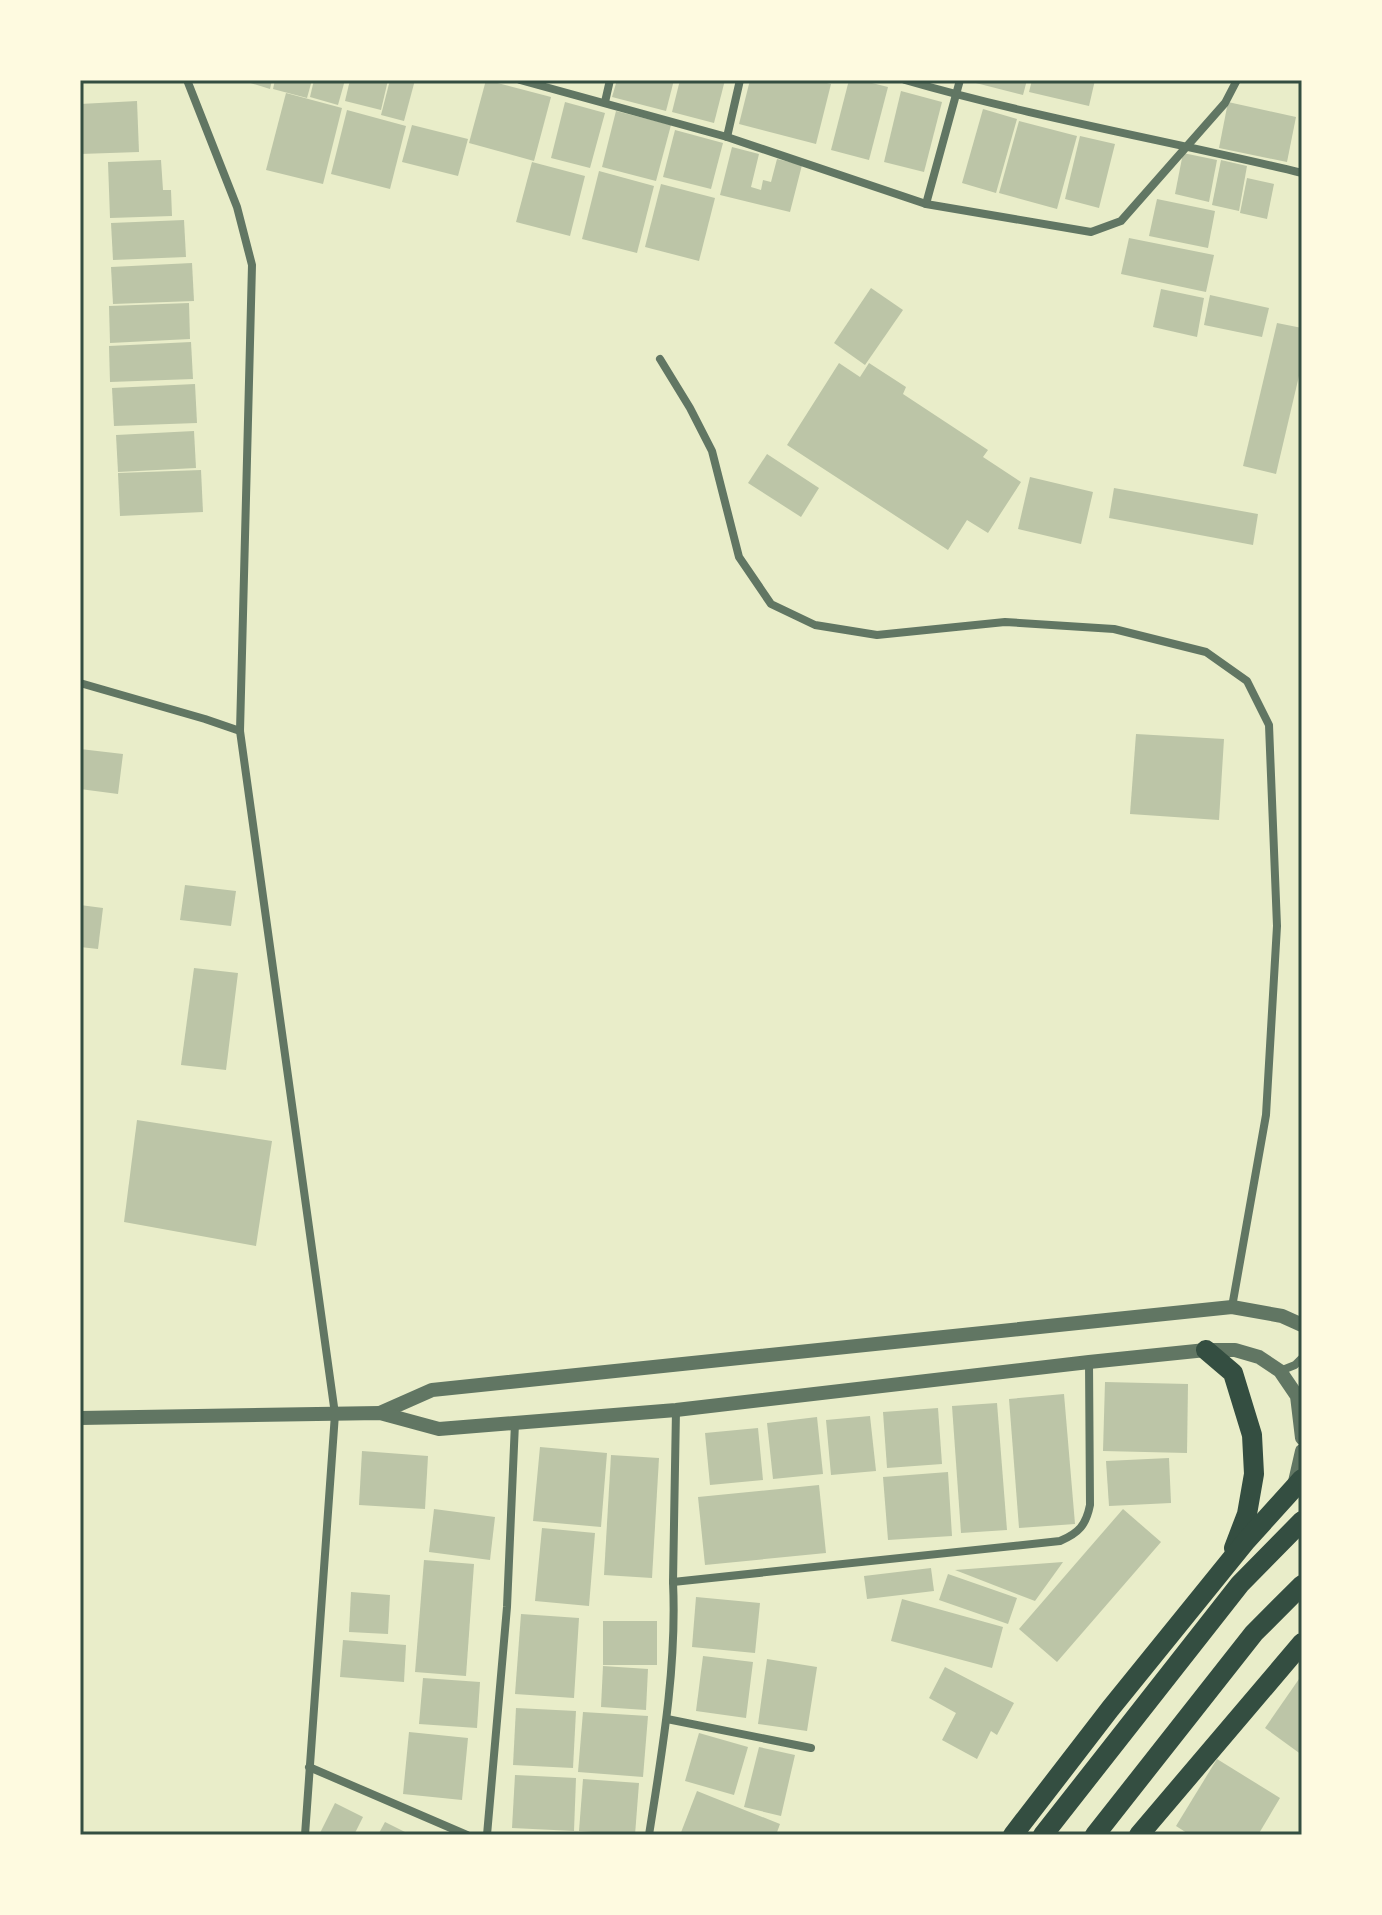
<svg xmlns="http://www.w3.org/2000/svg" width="1382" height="1915" viewBox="0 0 1382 1915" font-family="'Noto Serif',serif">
  <rect width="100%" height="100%" fill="#e9edc9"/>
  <g fill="#bcc5a7">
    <path d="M241 80H272L270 89Z"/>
    <path d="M275 80H312L307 98 273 89Z"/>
    <path d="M314 80H345L338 105 310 97Z"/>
    <path d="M350 80H388L381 110 345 101Z"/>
    <path d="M390 80H415L404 121 381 115Z"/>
    <path d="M486 80 551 97 534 161 469 143Z"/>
    <path d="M617 80H674L666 111 612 97Z"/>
    <path d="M680 80H725L714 123 672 112Z"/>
    <path d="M750 80H815L831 84 816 144 739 124Z"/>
    <path d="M849 80H860L888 87 869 160 831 150Z"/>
    <path d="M964 80H1027L1023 95Z"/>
    <path d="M1032 80H1095L1089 106 1029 92Z"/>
    <path d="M901 91 942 102 924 172 884 162Z"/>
    <path d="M286 93 342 108 323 184 266 170Z"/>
    <path d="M137 101 139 152 80 154V104Z"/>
    <path d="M565 102 605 113 590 168 551 158Z"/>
    <path d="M1228 102 1296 117 1287 162 1219 148Z"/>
    <path d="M983 109 1017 119 996 193 962 183Z"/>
    <path d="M347 110 406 126 390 189 331 174Z"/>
    <path d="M616 111 671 125 656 181 602 167Z"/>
    <path d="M1019 121 1077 136 1057 209 999 193Z"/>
    <path d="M412 125 468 139 458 176 402 162Z"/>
    <path d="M675 130 723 143 711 189 663 177Z"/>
    <path d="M1080 136 1115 144 1099 208 1065 199Z"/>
    <path d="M732 147 759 154 751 187 761 190 763 180 771 182 777 159 802 165 790 212 720 195Z"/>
    <path d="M1183 153 1217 160 1209 202 1175 194Z"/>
    <path d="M161 160 163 190H171L172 216 110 218 108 162Z"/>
    <path d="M1221 160 1247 166 1239 211 1212 205Z"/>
    <path d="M532 162 585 176 570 236 516 222Z"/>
    <path d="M599 171 654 186 637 253 582 239Z"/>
    <path d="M1247 178 1274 184 1267 219 1240 213Z"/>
    <path d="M661 184 715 198 699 261 645 247Z"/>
    <path d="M1157 199 1215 211 1208 248 1149 236Z"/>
    <path d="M184 220 186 257 113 260 111 223Z"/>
    <path d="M1129 238 1214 255 1206 292 1121 274Z"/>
    <path d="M192 263 194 301 113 304 111 267Z"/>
    <path d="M871 288 903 310 865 365 834 343Z"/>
    <path d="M1161 289 1204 298 1197 337 1153 327Z"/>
    <path d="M1210 295 1269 308 1262 337 1204 325Z"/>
    <path d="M189 303 190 339 110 343 109 306Z"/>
    <path d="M1277 323 1302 328V363L1276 474 1243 466Z"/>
    <path d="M191 342 193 379 110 382 109 346Z"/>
    <path d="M839 363 860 377 869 363 906 387 903 394 988 450 983 457 1021 482 988 533 967 520 948 550 787 445Z"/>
    <path d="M195 384 197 423 114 426 112 388Z"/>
    <path d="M194 431 196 468 118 472 116 435Z"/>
    <path d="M767 454 819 488 801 517 748 483Z"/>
    <path d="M201 470 203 512 120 516 118 473Z"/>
    <path d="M1030 477 1093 492 1081 544 1018 529Z"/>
    <path d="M1114 488 1258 514 1253 545 1109 518Z"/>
    <path d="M1136 734 1224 739 1219 820 1130 814Z"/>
    <path d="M80 749 123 754 118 794 80 789Z"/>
    <path d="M185 885 236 891 231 926 180 920Z"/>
    <path d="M80 905 103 908 98 949 80 947Z"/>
    <path d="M194 968 238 973 226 1070 181 1065Z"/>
    <path d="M137 1120 272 1141 256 1246 124 1222Z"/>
    <path d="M1105 1382 1188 1384 1187 1453 1103 1451Z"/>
    <path d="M1064 1394 1075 1524 1019 1528 1009 1399Z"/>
    <path d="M997 1403 1007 1530 961 1533 952 1406Z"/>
    <path d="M938 1408 942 1464 887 1468 883 1412Z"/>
    <path d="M870 1416 876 1471 831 1475 826 1420Z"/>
    <path d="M817 1417 823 1474 773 1479 767 1423Z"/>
    <path d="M758 1428 763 1480 710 1485 705 1433Z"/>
    <path d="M540 1447 607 1453 601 1527 533 1521Z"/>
    <path d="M362 1451 428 1456 425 1509 359 1505Z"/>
    <path d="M611 1455 659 1458 652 1578 604 1575Z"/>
    <path d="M1169 1458 1171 1503 1109 1506 1106 1461Z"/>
    <path d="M948 1472 952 1536 888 1540 883 1477Z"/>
    <path d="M819 1485 826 1553 705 1565 698 1497Z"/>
    <path d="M434 1509 495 1517 490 1560 429 1552Z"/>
    <path d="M1123 1509 1161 1542 1057 1662 1019 1629Z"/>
    <path d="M542 1528 595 1533 589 1606 535 1601Z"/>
    <path d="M424 1560 474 1564 466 1676 415 1672Z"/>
    <path d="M1063 1562 1035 1601 955 1570Z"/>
    <path d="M931 1568 934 1591 867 1599 864 1576Z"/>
    <path d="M948 1574 1017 1598 1008 1624 939 1600Z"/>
    <path d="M351 1592 390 1595 388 1634 349 1632Z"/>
    <path d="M696 1597 760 1603 755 1653 692 1647Z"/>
    <path d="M902 1599 1003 1627 992 1668 891 1641Z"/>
    <path d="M521 1614 579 1618 574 1698 515 1694Z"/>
    <rect x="603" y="1621" width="54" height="44"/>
    <path d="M343 1640 406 1645 404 1682 340 1677Z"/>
    <path d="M703 1656 753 1662 746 1718 696 1711Z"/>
    <path d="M767 1659 817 1667 807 1731 758 1724Z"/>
    <path d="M603 1666 648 1669 646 1710 601 1707Z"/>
    <path d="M945 1667 1014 1703 997 1735 991 1731 977 1759 942 1740 956 1713 929 1698Z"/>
    <path d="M423 1678 480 1682 477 1728 419 1724Z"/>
    <path d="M1299 1679 1302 1682V1755L1265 1728Z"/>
    <path d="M516 1708 576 1711 573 1768 513 1765Z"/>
    <path d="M583 1712 648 1716 643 1777 578 1772Z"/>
    <path d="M409 1732 468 1738 462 1800 403 1794Z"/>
    <path d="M699 1733 748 1747 734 1795 685 1781Z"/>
    <path d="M759 1747 795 1755 781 1816 744 1807Z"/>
    <path d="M1217 1759 1280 1798 1258 1835H1190L1176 1826Z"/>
    <path d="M515 1775 576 1778 574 1831 512 1828Z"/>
    <path d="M583 1779 639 1783 635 1835 579 1831Z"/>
    <path d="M697 1791 780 1824 776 1835H680Z"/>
    <path d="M335 1803 363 1817 354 1835H319Z"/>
    <path d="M385 1822 411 1835H378Z"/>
  </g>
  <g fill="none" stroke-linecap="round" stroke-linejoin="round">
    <g stroke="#617663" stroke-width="8">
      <path d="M187 80 237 207 252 265 240 731 335 1414 305 1835"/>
      <path d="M520 80 727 137 926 204 1091 232 1121 221 1225 103 1237 80"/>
      <path d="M905 80C1036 118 1170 141 1302 173"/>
      <path d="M605 102 610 80"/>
      <path d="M727 137 740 80"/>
      <path d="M926 204 960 80"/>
      <path d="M660 359 690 408 712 451 739 557 771 604 815 625 877 635 1005 622 1114 629 1206 652 1247 681 1269 725 1277 926 1266 1115 1232 1307"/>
      <path d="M80 683 205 719 240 731"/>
      <path d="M1280 1371 1295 1365 1302 1358"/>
      <path d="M676 1410 673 1582 1060 1541C1079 1533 1086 1525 1090 1505L1089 1362"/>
      <path d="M667 1719 811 1748"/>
      <path d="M309 1767 467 1835"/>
      <path d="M487 1835 507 1607 515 1423"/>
      <path d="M649 1835C662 1752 677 1667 673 1582"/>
    </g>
    <g stroke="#617663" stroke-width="14">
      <path d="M380 1413 432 1390 1232 1307 1282 1316 1302 1325"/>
      <path d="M80 1418 380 1413 439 1429 676 1410 1089 1362 1206 1350H1235L1259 1357 1280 1371 1297 1396 1302 1438"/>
      <path d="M1294 1486 1302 1451"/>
    </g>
    <g stroke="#344e41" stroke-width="20">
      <path d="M1206 1350 1233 1373 1252 1435 1254 1474 1247 1514 1234 1548"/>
      <path d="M1013 1835 1110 1709 1246 1541 1302 1479"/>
      <path d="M1043 1835 1240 1584 1302 1521"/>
      <path d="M1095 1835 1254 1633 1302 1585"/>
      <path d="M1139 1835 1302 1643"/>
    </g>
  </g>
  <rect width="1382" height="1915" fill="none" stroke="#fefae0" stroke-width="164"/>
  <rect x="82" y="82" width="1218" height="1751" fill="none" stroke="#344e41" stroke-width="3"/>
</svg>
